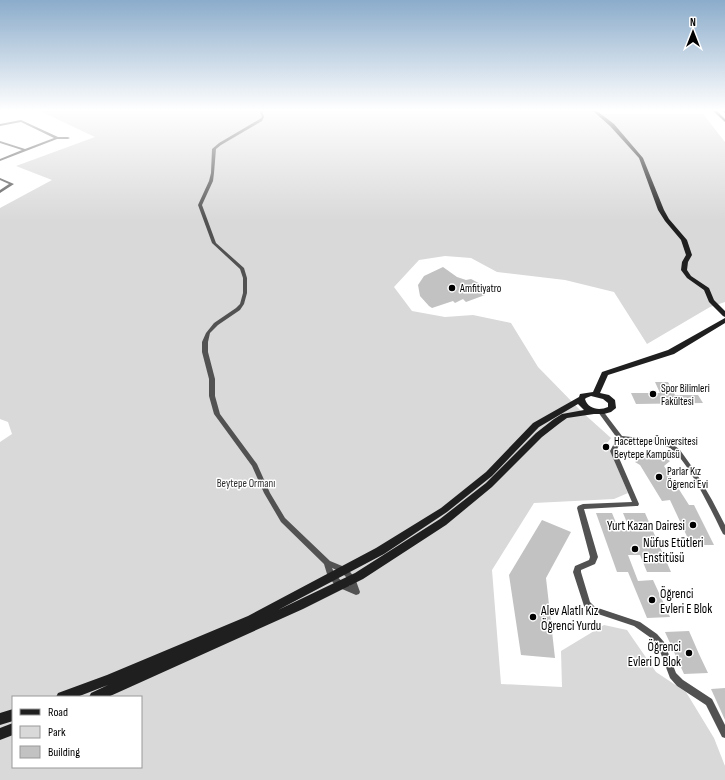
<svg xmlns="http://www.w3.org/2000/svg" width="725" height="780" viewBox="0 0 725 780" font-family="'Sofia Sans Condensed',sans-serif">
  <rect width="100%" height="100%" fill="#fff"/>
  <path fill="#d9d9d9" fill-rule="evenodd" d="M40 111H596L599 114H703L725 142V302L710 307 647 344 614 292 565 280 497 272 471 258 445 256 419 260 394 287 412 311 445 317 473 315 511 323 538 367 582 412 611 438 607 443 628 493 614 499 534 503 492 570 501 684 562 687 561 651 604 625 627 630 656 672 686 692 714 738 725 766V780H0V442L12 434 8 422 0 419V208L52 180 16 166 95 137ZM13 697H141V767H13Z"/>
  <g fill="#c2c2c2">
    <path d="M443 267 457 277 466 280 471 279 486 287 485 295 466 302 463 299 455 303 453 301 432 308 429 306 420 296 418 285 424 276Z"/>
    <path d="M655 382H668L675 395H698L703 403 636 404 631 393H660Z"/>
    <path d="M650 450 670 461 664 466 689 505H694L714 545H691L670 500 662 501 640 465 635 462Z"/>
    <path d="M596 513H612L619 530H630L623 513H645L671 572H647L640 555H628L638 581 653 580 670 617 647 618 628 572H617Z"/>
    <path d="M542 520 571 532 546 578 555 658 521 655 509 575Z"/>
    <path d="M689 631 699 654 708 673 684 674 665 632Z"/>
    <path d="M725 688V720L711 689Z"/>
  </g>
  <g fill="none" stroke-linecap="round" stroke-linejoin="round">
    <g fill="#525252" fill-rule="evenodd">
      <path d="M260 111H262L264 117 262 121 221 145 216 149 214 173 213 181 202 205 216 243 244 268 247 278V293L244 304 240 310 218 325 210 333 208 342V352L215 379V396L220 414 257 464 270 493 285 518 330 561 347 568 355 578 360 592 359 594 356 595 342 589 334 584 327 574 324 564 281 522 264 493 252 466 214 414 209 396V379L202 352V342L206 333 214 323 236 308 240 304 243 293V278L240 269 212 243 198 205 209 181 211 173 212 149 219 143 260 119 262 117ZM332 568C342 572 347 575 350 586 342 582 336 577 332 568Z"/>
      <path d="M21 120 58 137H68L70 138 68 139H57L0 161V159L22 150 0 143V141L25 149 54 138 21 122 0 126V124Z"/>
      <path d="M0 178 14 184 0 193V190L9 184 0 180Z"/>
      <path d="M601 410 603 411 622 436 660 440 674 445 680 450 695 471 712 500 725 525V535L723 534 722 532C713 514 685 454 668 447 654 441 637 442 622 440L616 451 639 504 638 506H636L584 509 598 557 595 564 581 570V572L590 602 595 607 640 622 657 634 664 642 676 673 683 680 712 699 725 725V738L722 737 706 705 677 686 670 678 658 646 651 638 634 626 589 611 584 606 573 572 575 566 589 560 590 557 577 508 578 506 583 504 632 502 610 451 617 438 598 412Z"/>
    </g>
    <g fill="#1f1f1f" fill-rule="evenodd">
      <path d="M593 111H597L614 124 643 158 664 210 669 219 687 240 692 255 688 262 687 270 691 276 709 288 714 300 725 311V317L723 316 709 302 704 290 687 278 681 270 682 262 686 255 681 240 665 221 658 210 639 158 610 126Z"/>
      <path d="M713 111H717L725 119V122Z"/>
      <path d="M722 111H725V113Z"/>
      <path d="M725 318V323L674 354 608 375 600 393 609 395 615 400 616 408 611 412 604 414H594L567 418 560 423 542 437 492 487 446 525 363 579 303 609 108 697H89L91 693 108 685 77 697H56L58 693 107 675 248 616 376 548 441 508 486 472 533 423 579 397 580 394 593 392 602 372 668 350ZM591 396 603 399 608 403V407C599 411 588 409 585 399L586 398ZM578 404 584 410 562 414 554 419 536 433 486 483 440 519 355 573 278 610 384 554 447 512 492 476 539 427Z"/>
      <path d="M13 709V721L0 725V713Z"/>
      <path d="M13 723V735L0 740V728Z"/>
    </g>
  </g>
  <linearGradient id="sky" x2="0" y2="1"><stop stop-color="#8baccb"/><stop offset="0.5" stop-color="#fff"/><stop offset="1" stop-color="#fff" stop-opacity="0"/></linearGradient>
  <rect width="725" height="220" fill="url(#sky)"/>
  <g fill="#000" stroke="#fff" stroke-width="1.5">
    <circle cx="452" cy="288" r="4"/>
    <circle cx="653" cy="394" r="4"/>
    <circle cx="606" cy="447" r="4"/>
    <circle cx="659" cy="477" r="4"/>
    <circle cx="693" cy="525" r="4"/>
    <circle cx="635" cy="549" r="4"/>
    <circle cx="652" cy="600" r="4"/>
    <circle cx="533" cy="617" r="4"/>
    <circle cx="689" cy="653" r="4"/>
  </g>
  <g text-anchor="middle" stroke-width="3" stroke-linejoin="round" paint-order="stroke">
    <g font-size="11" fill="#000" stroke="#fff" text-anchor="start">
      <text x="460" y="292">Amfitiyatro</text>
      <text x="661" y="392">Spor Bilimleri<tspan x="661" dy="13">Fakültesi</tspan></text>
      <text x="614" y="445">Hacettepe Üniversitesi<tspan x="614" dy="13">Beytepe Kampüsü</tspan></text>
      <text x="667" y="475">Parlar Kız<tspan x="667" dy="13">Öğrenci Evi</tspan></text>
    </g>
    <g font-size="11" fill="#303030" stroke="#fff">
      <text x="246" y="487">Beytepe Ormanı</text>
    </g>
    <g font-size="13" fill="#000" stroke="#fff" text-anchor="start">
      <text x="685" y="530" text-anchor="end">Yurt Kazan Dairesi</text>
      <text x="643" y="547">Nüfus Etütleri<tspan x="643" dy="15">Enstitüsü</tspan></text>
      <text x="660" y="598">Öğrenci<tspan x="660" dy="15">Evleri E Blok</tspan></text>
      <text x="541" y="615">Alev Alatlı Kız<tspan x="541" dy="15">Öğrenci Yurdu</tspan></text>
      <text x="681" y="651" text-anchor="end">Öğrenci<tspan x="681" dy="15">Evleri D Blok</tspan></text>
    </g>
  </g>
  <rect x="12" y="696" width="130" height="72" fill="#ffffff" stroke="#999999"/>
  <rect x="20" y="709" width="20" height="6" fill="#1f1f1f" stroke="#999999"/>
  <text x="48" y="716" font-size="12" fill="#000000">Road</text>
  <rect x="20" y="726" width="20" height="12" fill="#d9d9d9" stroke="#999999"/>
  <text x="48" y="736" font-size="12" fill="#000000">Park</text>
  <rect x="20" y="746" width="20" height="12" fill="#c2c2c2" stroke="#999999"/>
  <text x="48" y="756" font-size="12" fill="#000000">Building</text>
  <g transform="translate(693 32)" stroke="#ffffff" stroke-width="3" paint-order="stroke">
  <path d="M0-3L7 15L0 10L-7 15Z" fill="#000000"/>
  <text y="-6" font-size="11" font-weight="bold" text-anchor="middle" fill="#000000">N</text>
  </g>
</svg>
